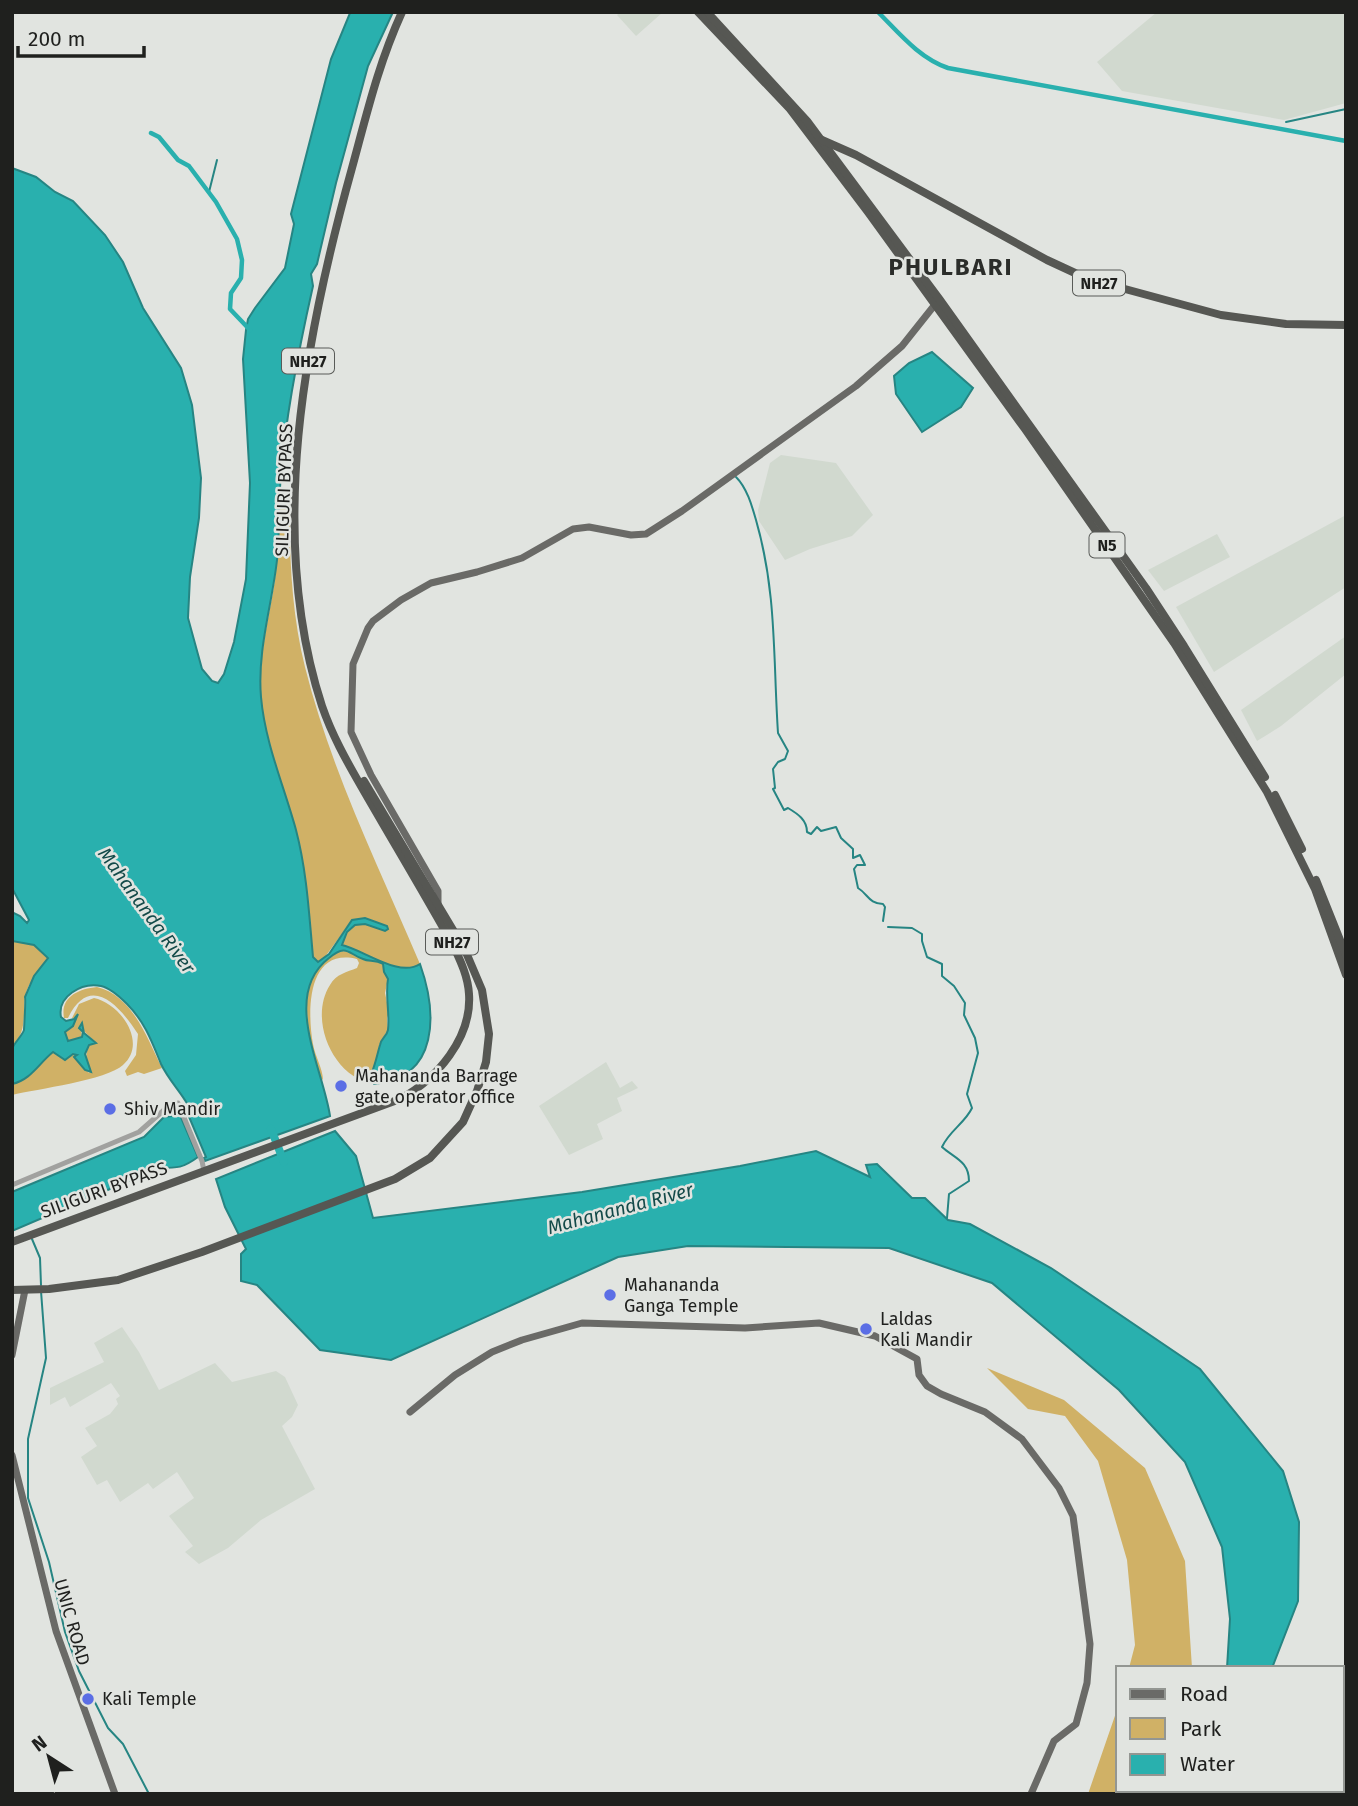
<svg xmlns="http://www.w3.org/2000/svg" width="1358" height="1806" viewBox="0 0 1358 1806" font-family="'Fira Sans',sans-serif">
  <rect width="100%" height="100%" fill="#e1e4e0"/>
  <g fill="#d1d9cf">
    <path d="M620 12H663L636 36 617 15Z"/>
    <path d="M1157 12H1346V103L1284 120 1122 91 1097 62Z"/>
    <path d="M781 455 836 463 873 515 852 536 810 549 785 560 759 521 758 510 770 463Z"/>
    <path d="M1346 515V587L1214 672 1176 607Z"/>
    <path d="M1217 534 1230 557 1164 591 1148 570Z"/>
    <path d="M1346 636V674L1281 726 1257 741 1241 710Z"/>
    <path d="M606 1062 620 1088 632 1081 638 1088 617 1098 622 1111 597 1124 603 1139 569 1155 539 1106Z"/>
    <path d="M122 1327 139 1352 159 1390 215 1363 232 1382 276 1371 285 1377 298 1405 292 1417 282 1426 315 1489 261 1520 228 1548 199 1564 185 1552 193 1546 169 1516 194 1498 177 1472 153 1489 148 1483 120 1502 107 1480 97 1485 81 1457 97 1446 85 1428 110 1414 118 1404 116 1399 120 1396 111 1383 70 1407 65 1397 50 1405V1388L104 1362 94 1343Z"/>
  </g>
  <g fill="#d0b166">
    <path d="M290 504C289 558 292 615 305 667 331 771 379 867 420 964 399 978 364 950 342 945L347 932 355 925 365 924 387 930 352 920 322 961 318 962 313 957C309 914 307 872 296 830 283 786 265 743 261 697 258 660 268 622 274 586 278 560 278 533 279 507Z"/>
    <path d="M12 941 34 945 48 958C41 970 28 980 25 997 23 1015 27 1032 12 1047Z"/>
    <path d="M342 951C354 952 373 958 383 964L384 972 388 979 385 993 389 1012 387 1018 388 1030 383 1038 378 1061 372 1071 374 1084C333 1078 308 1019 330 985 336 974 347 972 357 968L359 963 357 959C307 947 307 1011 313 1044 315 1056 323 1069 323 1080 310 1067 302 996 310 979 316 966 329 956 342 951Z"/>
    <path d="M97 987C133 996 147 1038 162 1068L144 1074 138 1072 127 1076 125 1071 136 1055 138 1034C119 1005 90 973 68 1018H64C60 997 78 989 97 987Z"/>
    <path d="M94 998C109 1001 125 1016 130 1030 135 1043 134 1055 123 1065 107 1080 37 1089 12 1095V1084L31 1074 53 1052 64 1060 73 1054 77 1055 74 1057 89 1073 91 1070C85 1062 85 1055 89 1045L96 1043 81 1028 82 1037 71 1041 66 1039 65 1032 73 1026 75 1019 72 1018 79 1004Z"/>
    <path d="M987 1368 1064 1400 1145 1468 1185 1561 1192 1668H1129L1135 1645 1127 1560 1098 1461 1065 1416 1028 1409Z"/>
    <path d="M1118 1707V1790H1135L1133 1794H1088Z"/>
  </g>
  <g fill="#29b0ae" stroke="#268583" stroke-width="2">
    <path d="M393 12 368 66 336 183 317 264 311 274 313 286C299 348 286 412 281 475 278 503 280 532 277 560 272 605 257 651 261 697 265 743 284 786 296 830 307 872 309 914 313 957L318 962 329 954 352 920 365 918 387 926 388 929 385 931 365 924 355 925 347 932 342 945C364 950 399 978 420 964 437 1012 440 1078 374 1084L372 1072C376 1062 377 1055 380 1045 381 1038 387 1036 388 1030 390 1013 385 996 388 979L384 972 383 964C375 959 369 962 363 959 348 954 347 943 329 958 281 995 323 1068 330 1116L205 1161 204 1158 206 1157 187 1112 188 1105C180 1091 168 1079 161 1064 152 1042 145 1022 127 1004 120 997 110 988 101 986 81 982 57 997 61 1017L66 1021 74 1019 78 1014 73 1026 65 1032 68 1041 82 1037 83 1032 79 1028 82 1023 84 1033 96 1043 89 1045 85 1054 91 1072 85 1070 74 1057 77 1055 73 1054 65 1060 53 1052C39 1063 31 1080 12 1084 12 1074 9 1058 12 1049 14 1043 22 1036 24 1030 24 1028 26 999 25 997L34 976 48 958 34 945 12 941V912L20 916 27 923 29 920 12 888V168L36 177 55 192 73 201 105 235 123 262 143 308 181 368 192 405 201 478 199 518 190 577 188 618 202 669 212 681 218 683 224 674 234 642 246 579 250 483 243 359 246 330 248 319 255 308 285 268 294 224 291 214 331 59 350 13Z"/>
    <path d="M932 352 973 388 961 407 922 432 896 394 894 376 909 363Z"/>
    <path d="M180 1115 198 1157C183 1168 178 1168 159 1168L12 1231V1192L144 1137 164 1117Z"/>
    <path d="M335 1131 356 1156 373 1218 582 1192 740 1166 816 1151 870 1177 866 1165 877 1164 912 1198H925L948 1220 970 1224 1051 1268 1200 1369 1283 1471 1299 1522 1298 1601 1272 1668H1227L1230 1619 1222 1547 1185 1462 1119 1390 992 1283 889 1248 688 1246 618 1257 391 1360 320 1350 257 1285 241 1281V1254L246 1249 225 1207 216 1179Z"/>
  </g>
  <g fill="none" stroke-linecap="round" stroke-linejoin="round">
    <g stroke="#268583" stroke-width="2">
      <path d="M1286 122 1346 109"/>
      <path d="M209 192 217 160"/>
      <path d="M736 477C747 488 752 506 756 520 777 593 773 658 778 733L788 751 785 759 778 762 773 769 775 788 773 789 784 810 788 808C798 814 807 820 807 832L811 834 817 827 821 831 836 827 841 838 853 849V858L860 855 865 865H857L854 869 858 888C868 894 869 904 883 904L885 907 883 921"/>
      <path d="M888 927 912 928 922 934V941L927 957 942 964V976L954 986 965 1003 964 1015 975 1038 978 1053 967 1094 972 1108C965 1123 949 1131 942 1147 954 1158 969 1161 969 1181L949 1194 947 1218"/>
      <path d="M32 1239 40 1258 41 1285"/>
      <path d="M41 1291 46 1358 28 1439V1498L49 1562 65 1632 79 1671 108 1728 123 1744 149 1794"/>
    </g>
    <g stroke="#29b0ae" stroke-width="4.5">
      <path d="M878 12C899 33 919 58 948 68L1346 141"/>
      <path d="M151 133 159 137 178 160 189 166 216 202 237 239 242 260 241 278 231 293 230 309 250 330"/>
    </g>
    <path stroke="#29b0ae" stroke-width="8" d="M271 1129 284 1162"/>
    <path stroke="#a1a19f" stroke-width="5" d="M12 1185 139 1132 164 1110 178 1103 202 1161 204 1171"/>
    <g stroke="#6a6a67" stroke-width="7">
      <path d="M438 905V891L371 775 351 732 353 664 368 628 373 621 401 600 431 583 477 572 522 558 573 529 589 527 631 535 646 534 682 511 856 386 902 346 937 302"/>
      <path d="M12 1355 25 1290"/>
      <path d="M410 1412 455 1375 492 1352 522 1340 582 1323 745 1328 819 1323 875 1336 917 1359 919 1375 927 1386 941 1394 985 1412 1022 1439 1059 1488 1073 1516 1090 1644 1087 1683 1076 1724 1054 1741 1031 1794"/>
      <path d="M12 1455 56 1631 115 1794"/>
    </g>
    <g stroke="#565753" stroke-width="8">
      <path d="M698 12 790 109 868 212 1025 429 1174 643 1267 792 1315 889 1346 975"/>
      <path d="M707 12 807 121 940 300 1146 588 1184 646 1265 777"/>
      <path d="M822 140 856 155 1047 260 1088 279 1221 315 1286 324 1346 325"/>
      <path d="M1275 795 1302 849"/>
      <path d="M1316 880 1346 955"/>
      <path d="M12 1242 400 1099C437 1079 472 1038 469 994 468 977 461 962 454 947 424 893 392 840 361 786 346 760 332 735 322 706 266 534 305 337 352 168 367 113 378 65 402 12"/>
      <path d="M12 1290 49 1289 118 1280 202 1252 395 1179 430 1158 463 1122 477 1091 486 1062 489 1034 482 990 465 950 364 781"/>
    </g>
  </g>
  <g fill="#5b6ee5" stroke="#e1e4e0" stroke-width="2.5">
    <circle cx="341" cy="1086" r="7"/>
    <circle cx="110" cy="1109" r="7"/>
    <circle cx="610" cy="1295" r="7"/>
    <circle cx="866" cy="1329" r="7"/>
    <circle cx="88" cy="1699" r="7"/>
  </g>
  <g text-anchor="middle" stroke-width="5" stroke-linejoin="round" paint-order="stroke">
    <g fill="#e1e4e0" stroke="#595b58" stroke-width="2">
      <rect x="1073" y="270.5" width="52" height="25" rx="5"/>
      <rect x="282" y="348.5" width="52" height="25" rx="5"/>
      <rect x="1089.5" y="532.5" width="35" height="25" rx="5"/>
      <rect x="426" y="929.5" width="52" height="25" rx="5"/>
    </g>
    <g font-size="16" font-weight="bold" fill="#1f201e">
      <text x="1099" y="289">NH27</text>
      <text x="308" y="367">NH27</text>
      <text x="1107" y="551">N5</text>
      <text x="452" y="948">NH27</text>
    </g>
    <g font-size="18" fill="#1f201e" stroke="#e1e4e0">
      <text transform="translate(284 490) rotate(-88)" y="6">SILIGURI BYPASS</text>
      <text transform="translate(104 1190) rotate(-20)" y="6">SILIGURI BYPASS</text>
      <text transform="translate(72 1622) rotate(74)" y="6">UNIC ROAD</text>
    </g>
    <g font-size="18" fill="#1f201e" stroke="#e1e4e0" text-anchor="start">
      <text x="355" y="1082">Mahananda Barrage<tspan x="355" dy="21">gate operator office</tspan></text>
      <text x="124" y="1115">Shiv Mandir</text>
      <text x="624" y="1291">Mahananda<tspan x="624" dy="21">Ganga Temple</tspan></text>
      <text x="880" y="1325">Laldas<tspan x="880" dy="21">Kali Mandir</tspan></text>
      <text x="102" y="1705">Kali Temple</text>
    </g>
    <g font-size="19" font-style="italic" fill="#134a49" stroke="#e1e4e0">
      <text transform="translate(147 910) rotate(54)" y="7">Mahananda River</text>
      <text transform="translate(620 1208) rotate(-15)" y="7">Mahananda River</text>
    </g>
    <g font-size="24" font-weight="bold" letter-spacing="2" fill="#2b2d2a" stroke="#e1e4e0">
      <text x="951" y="275">PHULBARI</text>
    </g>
  </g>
  <rect width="1358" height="1806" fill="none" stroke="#1f201e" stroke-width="28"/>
  <rect x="1116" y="1666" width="228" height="126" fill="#e1e4e0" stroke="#939692" stroke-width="2"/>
  <rect x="1130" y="1689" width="35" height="10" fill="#6a6a67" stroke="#939692" stroke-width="2"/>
  <text x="1180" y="1701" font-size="21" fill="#1f201e">Road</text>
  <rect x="1130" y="1718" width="35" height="21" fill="#d0b166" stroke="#939692" stroke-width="2"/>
  <text x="1180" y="1736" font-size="21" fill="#1f201e">Park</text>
  <rect x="1130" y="1754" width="35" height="21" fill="#29b0ae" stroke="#939692" stroke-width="2"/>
  <text x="1180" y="1771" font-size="21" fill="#1f201e">Water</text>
  <g transform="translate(49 1757) rotate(324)" stroke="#e1e4e0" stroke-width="5" paint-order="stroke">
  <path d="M0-5L12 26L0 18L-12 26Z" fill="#1f201e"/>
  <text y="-10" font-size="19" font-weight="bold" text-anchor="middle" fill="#1f201e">N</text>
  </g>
  <path d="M18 46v10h126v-10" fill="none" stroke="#1f201e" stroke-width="3.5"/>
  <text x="28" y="46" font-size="21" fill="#1f201e" stroke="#e1e4e0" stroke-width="5" paint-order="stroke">200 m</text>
</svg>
